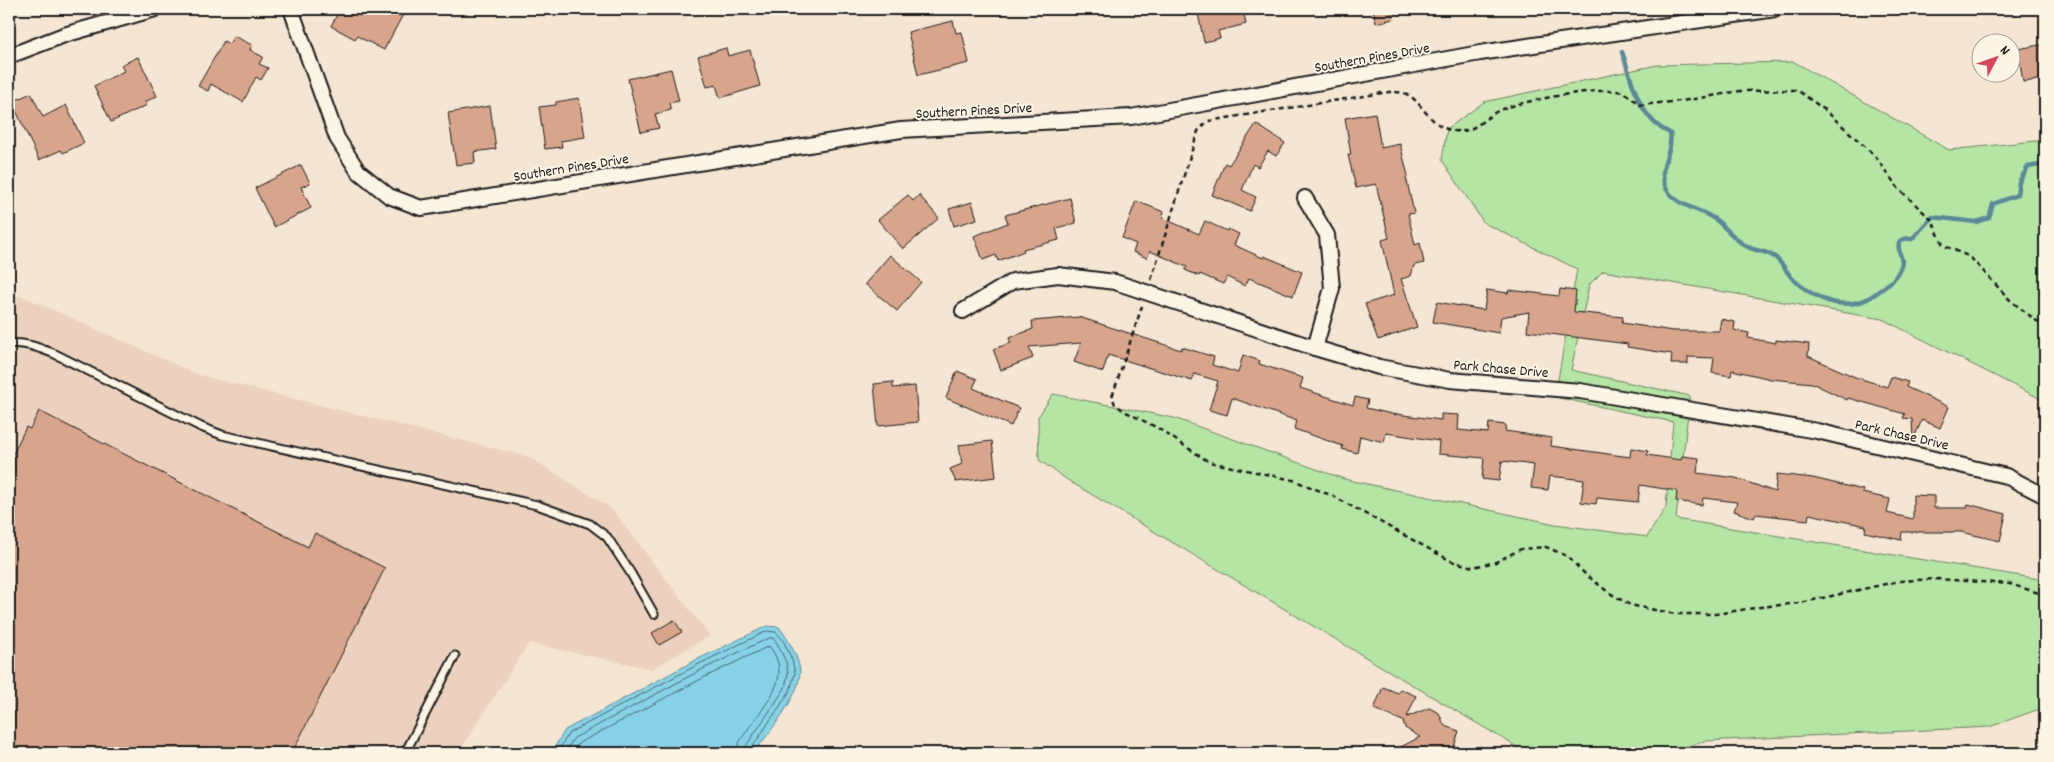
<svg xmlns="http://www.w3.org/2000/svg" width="2054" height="762" viewBox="0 0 2054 762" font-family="Dekko,sans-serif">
  <rect width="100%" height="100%" fill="#f5e5d3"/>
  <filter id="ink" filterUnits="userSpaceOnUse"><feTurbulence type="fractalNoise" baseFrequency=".02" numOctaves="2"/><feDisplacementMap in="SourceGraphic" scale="10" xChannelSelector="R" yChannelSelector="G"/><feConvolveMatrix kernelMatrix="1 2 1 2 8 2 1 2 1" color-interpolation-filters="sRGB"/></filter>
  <g filter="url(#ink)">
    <path fill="#ecd2be" d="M22 296 199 375 529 457 611 508 710 636 652 669 529 643 458 753H9V298Z"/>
    <path fill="#b5e5a5" stroke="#688060" d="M1794 62 1949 150 2045 140V401L1882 319 1603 271 1589 285 1571 370 1690 396 1676 519 2045 580V707L1989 727 1704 741 1666 753H1527L1069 481 1039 460 1038 417 1053 394 1174 418 1344 479 1555 524 1647 537 1666 507 1673 422 1555 397 1577 269 1484 223 1442 160 1447 129 1484 102 1657 65Z"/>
    <path fill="#87d2e7" stroke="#5c8996" d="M767 626 779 627C788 639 799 657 800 672 800 697 768 733 754 753H551L565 730 696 660Z"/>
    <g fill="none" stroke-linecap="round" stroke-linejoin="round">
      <g stroke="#47656d" stroke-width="1">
        <path d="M557 753 569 733 699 664 767 631 776 632 783 640 792 660 795 673 790 691 751 749V753"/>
        <path d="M564 753 574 738 701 670 769 638H773L777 643 786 662 788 673 785 688 746 746 744 753"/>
        <path d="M573 753 579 743 705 677 769 646C794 677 766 703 748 729 743 737 737 743 737 753"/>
      </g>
      <path stroke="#5c8996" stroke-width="4.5" d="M1622 52C1633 82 1638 119 1670 133 1674 152 1656 168 1666 188 1676 207 1700 208 1716 220 1728 229 1735 241 1748 247 1756 251 1766 251 1773 256 1782 261 1786 272 1793 279 1803 289 1822 301 1836 303 1862 307 1874 296 1893 280 1897 275 1902 268 1902 261 1901 256 1894 241 1904 239 1907 238 1909 239 1912 239L1932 217 1976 222 1989 218 1993 204 2017 195 2019 182 2028 167 2045 164"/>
    </g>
    <g fill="#d8a58c" stroke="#1c1c1c">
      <path d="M340 9H406L384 50 357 36 355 39 331 26Z"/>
      <path d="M1197 9H1243L1246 24 1218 31 1220 38 1204 42Z"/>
      <path d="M1373 9H1390L1393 19 1376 23Z"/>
      <path d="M953 21 956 33 962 32 969 63 918 75 908 32Z"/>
      <path d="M234 36 252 45 250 50 263 57 259 64 268 68 261 80 256 77 243 102 211 84 208 91 198 86 224 41 229 44Z"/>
      <path d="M2045 44V79L2023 82 2018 49Z"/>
      <path d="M726 48 728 56 750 50 760 86 720 98 716 85 707 87 698 56Z"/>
      <path d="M138 57 157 96 145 102 147 105 111 122 94 86 124 71 121 65Z"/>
      <path d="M671 69 679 101 669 103 671 110 655 114 659 128 641 132 628 79Z"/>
      <path d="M31 93 43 117 66 105 84 143 63 153 61 150 39 160 12 102Z"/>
      <path d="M579 98 585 137 561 141 562 147 545 149 539 107 556 105V102Z"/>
      <path d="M490 106 496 149 474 152 475 163 456 165 448 113Z"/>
      <path d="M1375 113 1381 148 1400 144 1408 176 1406 177 1414 213 1408 214 1415 245 1420 243 1424 263 1414 265 1411 276 1401 279 1417 327 1378 340 1365 304 1394 295 1382 240 1389 238 1376 184 1356 188 1348 155H1351L1345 118Z"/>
      <path d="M1256 124 1285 143 1276 156 1268 151 1258 167 1253 164 1242 190 1256 197 1250 211 1212 195 1225 163 1229 165Z"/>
      <path d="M301 165 310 183 301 187 311 208 274 227 255 188Z"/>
      <path d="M908 195 913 201 919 195 939 218 903 249 878 220Z"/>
      <path d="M1070 198 1076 223 1056 228 1059 240 1023 249 1024 251 998 261 996 255 983 260 974 236 1008 223 1005 215Z"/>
      <path d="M1136 201 1164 212 1162 218 1199 234 1205 221 1227 231 1228 229 1239 234 1234 245 1263 258 1264 256 1302 272 1293 296 1249 278 1245 286 1227 277 1223 284 1200 274 1199 276 1185 270 1187 267 1150 251 1147 258 1133 252 1136 244 1122 238Z"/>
      <path d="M972 202 977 219 954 226 949 209Z"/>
      <path d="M890 255 921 282 897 311 865 284Z"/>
      <path d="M1560 289 1576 291 1574 312 1623 317 1622 323 1673 331H1719L1721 319 1735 322 1734 330 1749 333 1748 338 1776 343V340L1809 344 1808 356 1855 377 1887 387 1891 377 1908 382 1906 387 1949 407 1940 428 1922 420 1913 440 1912 419 1903 418 1905 414 1848 398 1847 400 1812 383 1771 379 1732 370 1731 376 1712 373 1714 358 1688 357V364H1671L1672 354 1627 347 1628 344 1527 331 1529 312 1501 317 1499 333 1433 322 1437 302 1484 310 1487 290 1508 293 1509 290 1559 296Z"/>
      <path d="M1079 317 1181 350 1182 347 1214 357 1212 365 1238 373 1243 355 1260 361 1259 364 1303 378 1300 388 1353 405 1355 397 1368 400 1366 408 1396 415V414L1441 420V414L1459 415 1458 430 1488 433 1489 423 1506 425 1505 431 1552 438 1551 446 1630 457 1631 448 1648 451 1647 455 1681 460 1682 456 1699 458 1697 473 1736 478 1775 492 1777 474 1813 478 1863 490 1862 493 1890 499 1887 513 1913 519V495L1934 496V508H1967L1968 504 2006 514 2000 541 1961 532H1902L1901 540 1865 532 1866 526 1809 514 1808 520 1756 514 1754 518 1734 511 1737 502 1703 498 1702 505 1676 501 1677 491 1640 485 1638 502 1597 498 1596 504 1581 502 1584 480 1550 476 1548 490 1531 488 1534 465 1502 461 1499 481 1482 479 1484 458 1438 454 1439 441 1386 433 1384 442 1360 436 1357 453 1342 449 1343 446 1294 429 1297 421 1232 398 1227 415 1209 410 1218 381 1194 374 1192 381 1108 355 1103 372 1074 362 1081 343 1029 347 1033 358 1001 370 993 349 1011 343 1009 338 1033 329 1032 321Z"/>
      <path d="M957 371 977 379 973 388 1019 408 1011 426 946 398Z"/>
      <path d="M893 382V388L915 386 918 422 878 426 874 384Z"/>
      <path d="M39 411 308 547 315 533 385 568 292 753H9V462L26 427 30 429Z"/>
      <path d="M992 441 996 477 956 482 950 469 962 464 959 445Z"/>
      <path d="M674 620 682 632 659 645 652 633Z"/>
      <path d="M1383 687 1398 693 1400 689 1416 696 1407 717 1429 708 1439 713 1444 725 1447 727 1459 731 1452 753H1389L1420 737 1405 728 1403 721 1374 709Z"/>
    </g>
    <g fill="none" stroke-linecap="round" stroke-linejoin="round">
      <g stroke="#1c1c1c" stroke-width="11">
        <g id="service">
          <path d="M9 344C26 342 39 348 55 354L201 427 222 435 537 505 590 524 607 537 630 572 654 614"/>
          <path d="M405 753 455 656"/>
        </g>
      </g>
      <g stroke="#1c1c1c" stroke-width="18">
        <g id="minor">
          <path d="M291 9 337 138 358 171 389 196 421 208 901 130 1131 117 1480 53 1775 9"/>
          <path d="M9 56 64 35 155 9"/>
          <path d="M1305 198 1327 235 1332 288 1315 348"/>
          <path d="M963 311 1013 281 1058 275 1115 282 1315 348 1379 367 1450 380 1580 391 1817 431 2006 476 2045 496"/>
        </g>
      </g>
      <g stroke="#1c1c1c" stroke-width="2.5" stroke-dasharray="5 4" stroke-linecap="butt">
        <path d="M1151 280 1198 131 1208 121 1389 92C1393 92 1399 92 1404 93 1422 99 1428 127 1455 131 1473 134 1484 118 1498 111 1518 101 1602 86 1622 92 1628 94 1635 101 1641 105L1689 100 1740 91 1797 90 1825 110 1874 155 1898 188 1932 220 1943 245 1970 257 2011 301 2038 322 2045 332"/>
        <path d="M1142 306 1112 397 1115 404 1124 411 1156 427 1209 462 1293 480 1333 496 1451 561 1473 567 1496 562 1521 549 1546 547 1567 556 1584 573 1608 592 1630 605 1675 614H1716L1760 607 1800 603 1899 581 1938 579 2010 584 2045 595"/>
      </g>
      <use href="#service" stroke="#fcf5e5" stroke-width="7"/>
      <use href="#minor" stroke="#fcf5e5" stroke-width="14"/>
    </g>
  </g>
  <g text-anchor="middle" stroke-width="4" stroke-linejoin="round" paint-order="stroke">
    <g font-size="15" fill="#1c1c1c" stroke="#fcf5e5">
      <text transform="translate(1372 57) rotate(-10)" y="5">Southern Pines Drive</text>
      <text transform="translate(974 110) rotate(-3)" y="5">Southern Pines Drive</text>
      <text transform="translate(571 167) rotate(-9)" y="5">Southern Pines Drive</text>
      <text transform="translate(1501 368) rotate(5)" y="5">Park Chase Drive</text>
      <text transform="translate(1902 434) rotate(13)" y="5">Park Chase Drive</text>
    </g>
  </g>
  <rect width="2054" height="762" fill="none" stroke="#fcf5e5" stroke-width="30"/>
  <rect x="15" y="15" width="2024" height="732" fill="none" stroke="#1c1c1c" stroke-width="2" filter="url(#ink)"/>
  <g transform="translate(1996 58) rotate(49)"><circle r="24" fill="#fcf5e5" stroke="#a29e95"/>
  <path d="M0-4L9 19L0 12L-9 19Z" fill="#d1495b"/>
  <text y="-8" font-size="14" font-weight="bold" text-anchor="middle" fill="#1c1c1c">N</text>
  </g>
</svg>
